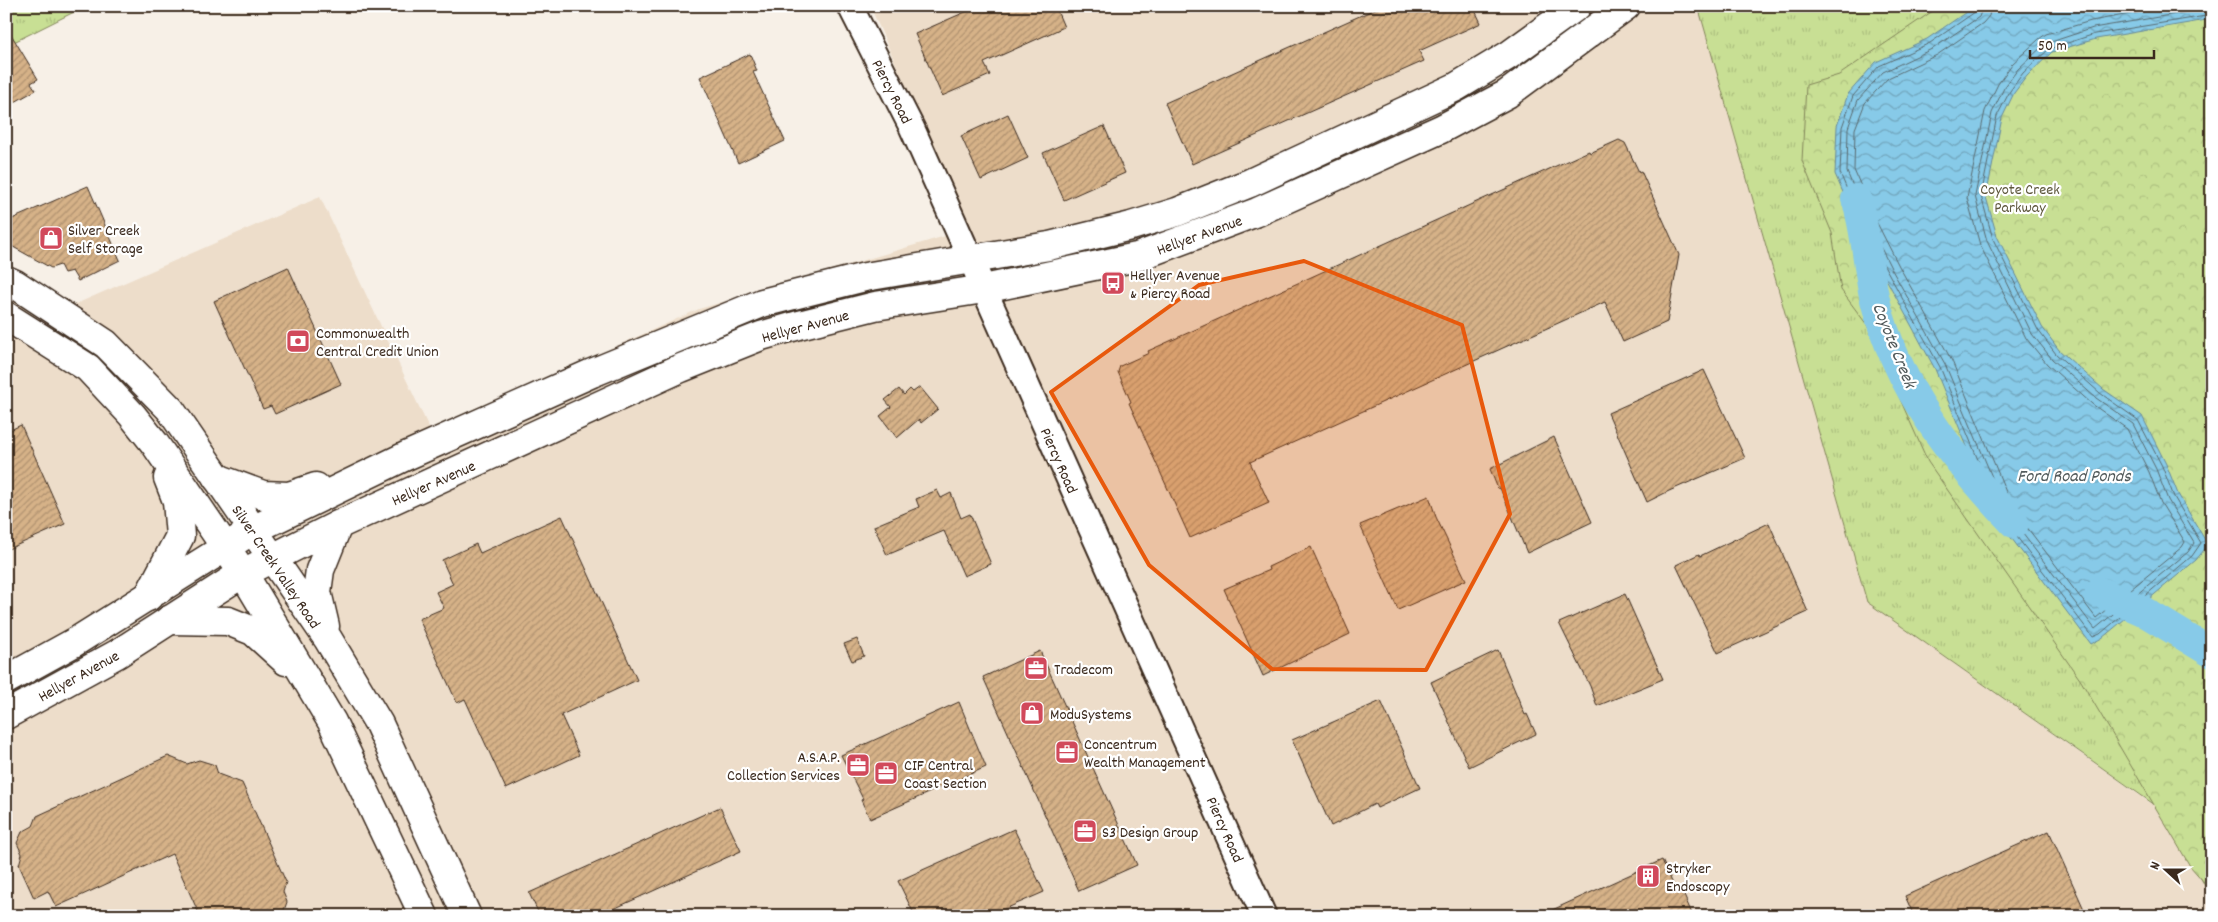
<svg xmlns="http://www.w3.org/2000/svg" width="2218" height="922" viewBox="0 0 2218 922" font-family="Dekko,sans-serif">
  <defs>
    <pattern id="grass-tufts" width="24" height="20" patternUnits="userSpaceOnUse" patternTransform="scale(1.25)"><rect width="24" height="20" fill="#c8df94"/><path d="M3 7l-1-3M5 7V3M7 7l1-3M15 17l-1-3M17 17v-4M19 17l1-3" fill="none" stroke="#adc07f"/></pattern>
    <pattern id="park-crowns" width="20" height="18" patternUnits="userSpaceOnUse" patternTransform="scale(1.25)"><rect width="20" height="18" fill="#c8df94"/><path d="M2 6a3 3 0 1 1 6 0M12 15a3 3 0 1 1 6 0" fill="none" stroke="#adc07f"/></pattern>
    <pattern id="water-waves" width="16" height="10" patternUnits="userSpaceOnUse" patternTransform="scale(1.25)"><rect width="16" height="10" fill="#87cae8"/><path d="M0 5q4-4 8 0t8 0" fill="none" stroke="#70a4bb"/></pattern>
    <pattern id="building-hatch" width="6" height="6" patternUnits="userSpaceOnUse" patternTransform="scale(1.25)"><rect width="6" height="6" fill="#d6b288"/><path d="M-1 1l2-2M0 6l6-6M5 7l2-2" fill="none" stroke="#af916f"/></pattern>
  </defs>
  <rect width="100%" height="100%" fill="#f7f0e7"/>
  <filter id="ink" filterUnits="userSpaceOnUse"><feTurbulence type="fractalNoise" baseFrequency=".02" numOctaves="2"/><feDisplacementMap in="SourceGraphic" scale="10" xChannelSelector="R" yChannelSelector="G"/><feConvolveMatrix kernelMatrix="1 2 1 2 8 2 1 2 1" color-interpolation-filters="sRGB"/></filter>
  <g filter="url(#ink)">
    <path fill="#edddca" d="M870 6H1698L1867 602 2162 811 2212 898V916H6V296L53 314 320 197 430 430 699 309 969 229Z"/>
    <g fill="url(#grass-tufts)" stroke="#828459">
      <path d="M6 6H86L6 46Z"/>
      <path d="M1698 6H2212V898L2162 810 1867 602Z"/>
    </g>
    <path fill="url(#park-crowns)" stroke="#828459" d="M1940 6H2212V891L2190 866 2081 681 1928 462 1867 325 1841 290 1832 233 1802 161 1806 85 1839 75Z"/>
    <path fill="url(#water-waves)" stroke="#698a97" d="M1975 6H2212V19L2096 39 2052 52 2027 76 2014 93 2002 118 1986 197 1997 236 2042 327 2059 350 2103 389 2142 416 2166 464 2178 494 2208 545 2196 560 2102 638 2091 644 1997 519 1935 369 1858 227 1835 174 1837 126 1848 94 1876 62 1927 39Z"/>
    <g fill="none" stroke-linecap="round" stroke-linejoin="round">
      <g stroke="#596a6f" stroke-width="1">
        <path d="M1977 6 1975 12 1930 43 1879 66 1853 96 1842 127 1840 173 1862 225 1940 367 2001 516 2093 637 2100 634 2192 556 2201 543 2174 497 2162 466 2138 420 2100 393 2056 354 2038 330 1993 239 1981 196 1997 116 2010 91 2023 73 2049 49 2095 34 2212 15"/>
        <path d="M1983 6 1979 17 1934 48 1883 72 1858 100 1848 128 1847 172 1868 222 1892 270 1945 364 2007 513 2095 629 2188 552 2194 543 2168 500 2156 469 2133 424 2096 398 2052 359 2032 334 1987 241 1975 196 1992 113 2004 88 2018 69 2045 44 2093 28 2212 8"/>
        <path d="M1991 6 1989 16 1983 23 1937 55 1888 78 1865 103 1855 129 1854 170 1875 219 1899 266 1952 361 2013 509 2096 618 2182 547 2185 542 2161 503 2149 472 2127 429 2092 404 2047 364 2026 338 1980 245 1967 198 1985 111 1998 84 2012 64 2039 39 2046 34 2091 21 2175 6"/>
      </g>
      <g stroke="#87cae8" stroke-width="30">
        <path d="M1856 199C1867 231 1867 267 1875 300 1897 388 1953 459 2014 523"/>
        <path d="M2100 592 2143 611 2212 653"/>
      </g>
    </g>
    <g fill="url(#building-hatch)" stroke="#3b2a1e">
      <path d="M979 6H1055L1064 27 984 63 990 75 942 96 915 34Z"/>
      <path d="M1382 6H1473L1481 23 1419 51 1424 61 1192 164 1165 103Z"/>
      <path d="M6 26 38 79 31 83 36 90 6 107Z"/>
      <path d="M750 54 757 71 753 72 785 141 738 163 700 77Z"/>
      <path d="M1008 114 1028 158 981 180 961 136Z"/>
      <path d="M1104 126 1125 173 1064 200 1043 153Z"/>
      <path d="M1619 140 1625 143 1639 172 1641 171 1679 255 1667 322 1623 342 1605 302 1250 462 1269 503 1190 538 1129 403 1131 402 1118 372 1120 366 1149 353 1148 351 1589 151 1590 153Z"/>
      <path d="M88 186 120 260 78 281 72 271 64 273 60 265 51 268 6 243V229L12 219Z"/>
      <path d="M288 267 341 384 275 414 271 406 263 409 214 301Z"/>
      <path d="M1704 370 1745 458 1669 491 1647 502 1608 413Z"/>
      <path d="M920 387 938 409 921 423 919 419 897 438 880 416 891 407 885 400 899 389 904 395 910 389 913 392Z"/>
      <path d="M21 425 65 524 6 550V432Z"/>
      <path d="M1554 437 1592 522 1527 553 1500 488 1498 489 1490 469Z"/>
      <path d="M937 490 941 498 951 493 961 518 970 514 991 564 964 576 944 531 887 555 874 526 919 507 916 499Z"/>
      <path d="M1429 496 1436 517 1466 580 1398 610 1360 525Z"/>
      <path d="M562 516 637 680 561 715 579 755 506 789 465 699 457 703 419 619 444 608 436 592 453 584 442 560 476 544 480 553Z"/>
      <path d="M1769 523 1808 612 1718 653 1676 565 1699 554 1700 556Z"/>
      <path d="M1311 547 1350 634 1263 676 1224 589 1269 570 1268 567Z"/>
      <path d="M1625 594 1663 679 1597 706 1590 686 1559 623Z"/>
      <path d="M857 639 864 656 852 661 844 644Z"/>
      <path d="M1498 650 1525 715 1527 714 1536 734 1469 767 1431 682Z"/>
      <path d="M1040 651 1137 865 1079 891 983 677Z"/>
      <path d="M1381 701 1420 788 1377 808 1375 804 1331 826 1292 740Z"/>
      <path d="M959 702 986 767 870 819 861 800 863 799 841 755Z"/>
      <path d="M168 756 187 764 199 760 215 765 218 774 242 783 286 882 283 892 287 902 282 916H200L172 854 56 907 48 891 34 898 19 865 22 854 17 843 22 832 33 826 37 816Z"/>
      <path d="M720 807 741 851 598 916H540L529 893Z"/>
      <path d="M1014 829 1044 892 989 916H915L898 881Z"/>
      <path d="M2049 831 2087 916H1914L1905 896Z"/>
      <path d="M1662 860 1677 893 1682 891 1693 916H1539Z"/>
    </g>
    <g fill="none" stroke-linecap="round" stroke-linejoin="round">
      <g stroke="#3b2a1e" stroke-width="28">
        <path id="minor" d="M850 6 912 128 1264 916"/>
      </g>
      <g stroke="#3b2a1e" stroke-width="31">
        <g id="major">
          <path d="M6 280 15 284 106 344 170 409 328 639 379 724 467 916"/>
          <path d="M6 316 88 368 132 415 155 444 243 573 332 722 424 916"/>
          <path d="M217 478 263 495 289 496 316 487"/>
          <path d="M148 597 180 536 177 501 168 478"/>
          <path d="M169 620 228 621 253 631 286 661"/>
          <path d="M325 626 317 592 320 570 338 525"/>
          <path d="M6 680 75 642 253 530 406 456 592 373 762 303 865 277 1049 246 1131 226 1177 212 1250 183 1456 87 1509 55 1577 6"/>
          <path d="M6 715 117 654 243 573 338 525 681 368 761 336 799 325 875 306 984 289 1137 257 1257 212 1441 129 1507 94 1626 6"/>
        </g>
      </g>
      <use href="#minor" stroke="#fff" stroke-width="24"/>
      <use href="#major" stroke="#fff" stroke-width="28"/>
    </g>
  </g>
  <path fill="#e8590c" fill-opacity="0.2" stroke="#e8590c" stroke-width="4" stroke-linejoin="round" d="M1304 261 1462 325 1510 514 1426 670 1272 669 1149 565 1051 392 1199 285Z"/>
  <defs>
    <g id="shop-square" transform="scale(1.25)"><rect x="-9" y="-9" width="18" height="18" rx="4" fill="#d1495b" stroke="#fff"/><path d="M-5-2.5h2.3a2.7 3.5 0 0 1 5.4 0H5L5.5 6h-11ZM-1.5-2.5h3a1.5 2.3 0 0 0-3 0Z" fill="#fff"/></g>
    <g id="bus-square" transform="scale(1.25)"><rect x="-9" y="-9" width="18" height="18" rx="4" fill="#d1495b" stroke="#fff"/><path d="M-5-6H5V4H4V6H2V4H-2V6H-4V4H-5ZM-3.5-4V0h7V-4ZM-3.5 1.2v1.5H-2V1.2ZM2 1.2v1.5H3.5V1.2Z" fill="#fff"/></g>
    <g id="bank-square" transform="scale(1.25)"><rect x="-9" y="-9" width="18" height="18" rx="4" fill="#d1495b" stroke="#fff"/><path d="M-6-4H6V4H-6ZM0-2.3a2.3 2.3 0 1 0 0 4.6a2.3 2.3 0 1 0 0-4.6Z" fill="#fff"/></g>
    <g id="office-square" transform="scale(1.25)"><rect x="-9" y="-9" width="18" height="18" rx="4" fill="#d1495b" stroke="#fff"/><path d="M-6-3h4V-5.5h4V-3h4V5H-6ZM-1-4.5V-3h2v-1.5ZM-6 0V1H6V0Z" fill="#fff"/></g>
    <g id="building-square" transform="scale(1.25)"><rect x="-9" y="-9" width="18" height="18" rx="4" fill="#d1495b" stroke="#fff"/><path d="M-4-6H4V6H1V3H-1V6H-4ZM-2.5-4.3h1.7v1.8h-1.7ZM.8-4.3h1.7v1.8H.8ZM-2.5-1h1.7V.8h-1.7ZM.8-1h1.7V.8H.8Z" fill="#fff"/></g>
  </defs>
  <g fill-rule="evenodd">
    <use href="#shop-square" x="51" y="238"/>
    <use href="#bus-square" x="1113" y="283"/>
    <use href="#bank-square" x="298" y="341"/>
    <use href="#office-square" x="1036" y="668"/>
    <use href="#shop-square" x="1032" y="713"/>
    <use href="#office-square" x="1067" y="752"/>
    <use href="#office-square" x="858" y="765"/>
    <use href="#office-square" x="886" y="773"/>
    <use href="#office-square" x="1085" y="831"/>
    <use href="#building-square" x="1648" y="876"/>
  </g>
  <g text-anchor="middle" stroke-width="4.5" stroke-linejoin="round" paint-order="stroke">
    <g font-size="16" fill="#3b2a1e" stroke="#fff">
      <text transform="translate(893 91) rotate(63)" y="6">Piercy Road</text>
      <text transform="translate(1199 234) rotate(-20)" y="6">Hellyer Avenue</text>
      <text transform="translate(805 325) rotate(-15)" y="6">Hellyer Avenue</text>
      <text transform="translate(1060 460) rotate(66)" y="6">Piercy Road</text>
      <text transform="translate(433 482) rotate(-24)" y="6">Hellyer Avenue</text>
      <text transform="translate(277 566) rotate(56)" y="6">Silver Creek Valley Road</text>
      <text transform="translate(78 675) rotate(-29)" y="6">Hellyer Avenue</text>
      <text transform="translate(1226 829) rotate(66)" y="6">Piercy Road</text>
    </g>
    <g font-size="16" fill="#5e573c" stroke="#fff">
      <text x="2020" y="194">Coyote Creek<tspan x="2020" dy="18">Parkway</tspan></text>
    </g>
    <g font-size="16" fill="#3b2a1e" stroke="#fff" text-anchor="start">
      <text x="68" y="235">Silver Creek<tspan x="68" dy="18">Self Storage</tspan></text>
      <text x="1130" y="280">Hellyer Avenue<tspan x="1130" dy="18">&amp; Piercy Road</tspan></text>
      <text x="316" y="338">Commonwealth<tspan x="316" dy="18">Central Credit Union</tspan></text>
      <text x="1054" y="674">Tradecom</text>
      <text x="1050" y="719">ModuSystems</text>
      <text x="1084" y="749">Concentrum<tspan x="1084" dy="18">Wealth Management</tspan></text>
      <text x="840" y="762" text-anchor="end">A.S.A.P.<tspan x="840" dy="18">Collection Services</tspan></text>
      <text x="904" y="770">CIF Central<tspan x="904" dy="18">Coast Section</tspan></text>
      <text x="1102" y="837">S3 Design Group</text>
      <text x="1666" y="873">Stryker<tspan x="1666" dy="18">Endoscopy</tspan></text>
    </g>
    <g font-size="18" font-style="italic" fill="#525a5b" stroke="#fff">
      <text transform="translate(1895 345) rotate(68)" y="6">Coyote Creek</text>
      <text x="2074" y="481">Ford Road Ponds</text>
    </g>
  </g>
  <rect width="2218" height="922" fill="none" stroke="#fff" stroke-width="25"/>
  <rect x="12" y="12" width="2193" height="897" fill="none" stroke="#3b2a1e" stroke-width="2" filter="url(#ink)"/>
  <g transform="translate(2166 870) rotate(291)" stroke="#ffffff" stroke-width="4" paint-order="stroke">
  <path d="M0-4L9 19L0 12L-9 19Z" fill="#3b2a1e"/>
  <text y="-8" font-size="14" font-weight="bold" text-anchor="middle" fill="#3b2a1e">N</text>
  </g>
  <path d="M2030 50v8h124v-8" fill="none" stroke="#3b2a1e" stroke-width="2.5"/>
  <text x="2038" y="50" font-size="15" fill="#3b2a1e" stroke="#ffffff" stroke-width="4" paint-order="stroke">50 m</text>
</svg>
